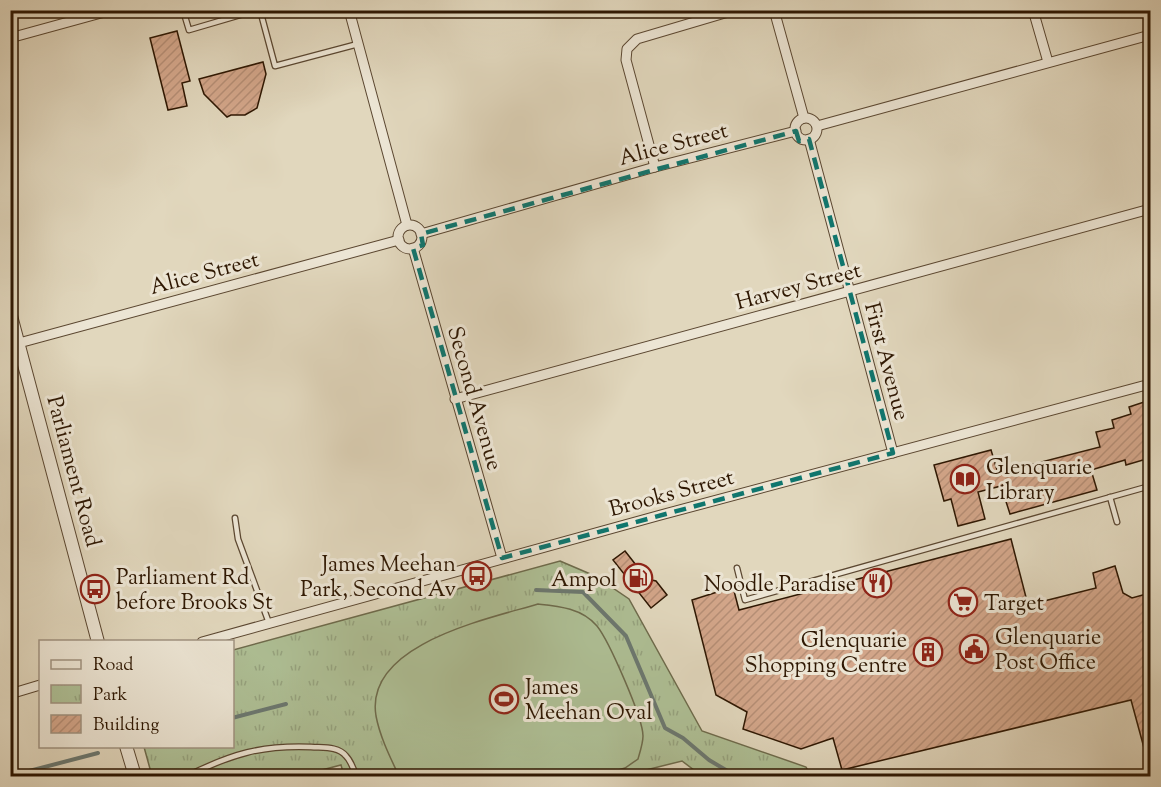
<svg xmlns="http://www.w3.org/2000/svg" width="1161" height="787" viewBox="0 0 1161 787" font-family="'Sorts Mill Goudy',serif">
  <defs>
    <pattern id="park-tufts" width="24" height="20" patternUnits="userSpaceOnUse" patternTransform="scale(1.5)"><rect width="24" height="20" fill="#aebf95"/><path d="M3 7l-1-3M5 7V3M7 7l1-3M15 17l-1-3M17 17v-4M19 17l1-3" fill="none" stroke="#96a37f"/></pattern>
    <pattern id="building-hatch" width="6" height="6" patternUnits="userSpaceOnUse" patternTransform="scale(1.5)"><rect width="6" height="6" fill="#d3a68a"/><path d="M-1 1l2-2M0 6l6-6M5 7l2-2" fill="none" stroke="#b58e75"/></pattern>
  </defs>
  <rect width="100%" height="100%" fill="#e1d7bd"/>
  <filter id="stains"><feTurbulence type="fractalNoise" baseFrequency=".00333" numOctaves="4"/><feColorMatrix values="0 0 0 0 .2 0 0 0 0 .09 0 0 0 0 .02 0 0 0 .5 -.17"/></filter>
  <radialGradient id="worn" r=".72"><stop offset=".6" stop-color="#630" stop-opacity="0"/><stop offset="1" stop-color="#630" stop-opacity=".3"/></radialGradient>
  <path fill="url(#park-tufts)" stroke="#6e6b4c" stroke-width="1.5" d="M560 561 595 576 629 599 702 731 806 767 811 776H702L682 761 622 776H344L341 765 299 776H152L144 747 232 746 233 650Z"/>
  <path fill="#aebf95" stroke="#6e6b4c" stroke-width="1.5" d="M538 604C558 606 582 608 597 626 609 641 643 718 643 736 643 743 640 752 638 759L625 768 597 776H399C390 757 380 737 376 716 364 644 488 619 538 604Z"/>
  <g fill="none" stroke-linecap="round" stroke-linejoin="round">
    <g stroke="#6c7870" stroke-width="4">
      <path d="M536 590 583 592 626 636 665 728 683 738 709 760 736 776"/>
      <path d="M232 718 286 704"/>
      <path d="M10 776 98 753"/>
    </g>
  </g>
  <g fill="url(#building-hatch)" stroke="#2e1702" stroke-width="1.5">
    <path d="M177 31 190 81 182 83 187 106 168 110 150 38Z"/>
    <path d="M263 62 266 74 257 108 245 115H231L227 117 204 94 199 79Z"/>
    <path d="M1150 400V458L1126 465 1125 460 1091 470 1097 490 1010 514 1001 486 978 492 985 519 958 526 951 499 944 501 934 465 991 450 998 473 1100 447 1096 432 1114 428 1112 420 1131 414 1129 407Z"/>
    <path d="M1011 539 1028 605 1096 588 1093 573 1115 566 1123 593 1132 598 1150 593V758L1147 759 1131 700 842 770 833 738 801 749 743 729 747 712 716 695 692 600 733 587 739 610Z"/>
    <path d="M625 551 647 579 656 581 667 595 651 608 613 560Z"/>
  </g>
  <g fill="none" stroke-linecap="round" stroke-linejoin="round">
    <g stroke="#5b4731" stroke-width="7">
      <g id="service">
        <path d="M183 10 189 30 257 10"/>
        <path d="M260 10 275 66 358 44"/>
        <path d="M1110 497 1117 522"/>
        <path d="M235 518 238 539 269 623"/>
        <path d="M737 568 745 600 1150 486"/>
        <path d="M187 776C232 754 261 745 311 747 323 748 338 746 346 756 351 761 354 770 356 776"/>
      </g>
    </g>
    <g stroke="#5b4731" stroke-width="11">
      <g id="minor">
        <path d="M349 10 407 225"/>
        <path d="M774 10 804 118"/>
        <path d="M1033 10 1048 62"/>
        <path d="M10 38 112 10"/>
        <circle cx="806" cy="129" r="11"/>
        <path d="M817 126 1150 35"/>
        <path d="M809 139 893 453"/>
        <path d="M655 167 626 60 627 49 637 39 735 10"/>
        <circle cx="410" cy="237" r="12"/>
        <path d="M421 234 655 167 796 131"/>
        <path d="M413 248 502 558"/>
        <path d="M19 343 399 240"/>
        <path d="M455 399 1150 209"/>
        <path d="M202 642 657 516 1150 384"/>
        <path d="M10 694 40 685"/>
      </g>
    </g>
    <g stroke="#5b4731" stroke-width="14">
      <g id="tertiary">
        <path d="M10 312 98 642"/>
        <path d="M126 746 135 776"/>
      </g>
    </g>
    <use href="#service" stroke="#ece5d4" stroke-width="4.5"/>
    <use href="#minor" stroke="#ece5d4" stroke-width="9"/>
    <use href="#tertiary" stroke="#ece5d4" stroke-width="12"/>
  </g>
  <path fill="none" stroke="#0f766e" stroke-width="4.5" stroke-dasharray="12 8" stroke-linejoin="round" d="M796 131 799 141 809 139 893 453 502 558 413 248 423 245 421 234Z"/>
  <defs>
    <g id="library-ring" transform="scale(1.5)"><circle r="9.5" fill="#ece5d4" stroke="#8f2418" stroke-width="1.5"/><path d="M-6-4Q-3-5.5-.7-3.5V5Q-3 3-6 4ZM6-4Q3-5.5 .7-3.5V5Q3 3 6 4Z" fill="#8f2418"/></g>
    <g id="bus-ring" transform="scale(1.5)"><circle r="9.5" fill="#ece5d4" stroke="#8f2418" stroke-width="1.5"/><path d="M-5-6H5V4H4V6H2V4H-2V6H-4V4H-5ZM-3.5-4V0h7V-4ZM-3.5 1.2v1.5H-2V1.2ZM2 1.2v1.5H3.5V1.2Z" fill="#8f2418"/></g>
    <g id="fuel-ring" transform="scale(1.5)"><circle r="9.5" fill="#ece5d4" stroke="#8f2418" stroke-width="1.5"/><path d="M-5.5-6h7V0h2V4h1.3V-2.5L3-4.5l.8-.8L6-3V5H2.5V1h-1V6h-7ZM-4.2-4.7v3.2H.2V-4.7Z" fill="#8f2418"/></g>
    <g id="restaurant-ring" transform="scale(1.5)"><circle r="9.5" fill="#ece5d4" stroke="#8f2418" stroke-width="1.5"/><path d="M-5-6h1v4h1v-4h1v4h1v-4h1v5L-1.5 .5V6h-2V.5L-5-1ZM5-6V6H3V1.5H1.5Q1.5-4 5-6Z" fill="#8f2418"/></g>
    <g id="supermarket-ring" transform="scale(1.5)"><circle r="9.5" fill="#ece5d4" stroke="#8f2418" stroke-width="1.5"/><path d="M-6-5.5h2.5l.6 2H6L4.5 2H-2.5L-4.4-4H-6ZM-1.5 3.2a1.3 1.3 0 1 0 .1 0ZM3 3.2a1.3 1.3 0 1 0 .1 0Z" fill="#8f2418"/></g>
    <g id="civic-ring" transform="scale(1.5)"><circle r="9.5" fill="#ece5d4" stroke="#8f2418" stroke-width="1.5"/><path d="M-.6-6.5H3V-4.5H.6V-3L4-1V1h2V6H-6V1h2V-1L-.6-3ZM-1.2 2.5V6h2.4V2.5Z" fill="#8f2418"/></g>
    <g id="building-ring" transform="scale(1.5)"><circle r="9.5" fill="#ece5d4" stroke="#8f2418" stroke-width="1.5"/><path d="M-4-6H4V6H1V3H-1V6H-4ZM-2.5-4.3h1.7v1.8h-1.7ZM.8-4.3h1.7v1.8H.8ZM-2.5-1h1.7V.8h-1.7ZM.8-1h1.7V.8H.8Z" fill="#8f2418"/></g>
    <g id="stadium-ring" transform="scale(1.5)"><circle r="9.5" fill="#ece5d4" stroke="#8f2418" stroke-width="1.5"/><path d="M0-5a6.5 5 0 1 0 0 10a6.5 5 0 1 0 0-10ZM-3.5-1.8h7v3.6h-7Z" fill="#8f2418"/></g>
  </defs>
  <g fill-rule="evenodd">
    <use href="#library-ring" x="965" y="479"/>
    <use href="#bus-ring" x="477" y="576"/>
    <use href="#fuel-ring" x="638" y="578"/>
    <use href="#restaurant-ring" x="877" y="583"/>
    <use href="#bus-ring" x="95" y="589"/>
    <use href="#supermarket-ring" x="963" y="602"/>
    <use href="#civic-ring" x="974" y="649"/>
    <use href="#building-ring" x="928" y="652"/>
    <use href="#stadium-ring" x="504" y="699"/>
  </g>
  <g text-anchor="middle" stroke-width="6" stroke-linejoin="round" paint-order="stroke">
    <g font-size="22" fill="#2e1702" stroke="#ece5d4">
      <text transform="translate(673 143) rotate(-15)" y="8">Alice Street</text>
      <text transform="translate(204 272) rotate(-15)" y="8">Alice Street</text>
      <text transform="translate(798 285) rotate(-15)" y="8">Harvey Street</text>
      <text transform="translate(888 361) rotate(75)" y="8">First Avenue</text>
      <text transform="translate(476 398) rotate(74)" y="8">Second Avenue</text>
      <text transform="translate(75 471) rotate(75)" y="8">Parliament Road</text>
      <text transform="translate(671 492) rotate(-15)" y="8">Brooks Street</text>
    </g>
    <g font-size="22" fill="#2e1702" stroke="#ece5d4" text-anchor="start">
      <text x="986" y="474">Glenquarie<tspan x="986" dy="25">Library</tspan></text>
      <text x="456" y="571" text-anchor="end">James Meehan<tspan x="456" dy="25">Park, Second Av</tspan></text>
      <text x="116" y="584">Parliament Rd<tspan x="116" dy="25">before Brooks St</tspan></text>
      <text x="617" y="586" text-anchor="end">Ampol</text>
      <text x="856" y="591" text-anchor="end">Noodle Paradise</text>
      <text x="984" y="610">Target</text>
      <text x="995" y="644">Glenquarie<tspan x="995" dy="25">Post Office</tspan></text>
      <text x="907" y="647" text-anchor="end">Glenquarie<tspan x="907" dy="25">Shopping Centre</tspan></text>
      <text x="525" y="694">James<tspan x="525" dy="25">Meehan Oval</tspan></text>
    </g>
  </g>
  <rect width="1161" height="787" fill="none" stroke="#e1d7bd" stroke-width="36"/>
  <rect x="12" y="12" width="1137" height="763" fill="none" stroke="#2e1702" stroke-width="3"/>
  <rect x="18" y="18" width="1125" height="751" fill="none" stroke="#2e1702" stroke-width="1.5"/>
  <rect x="39" y="640" width="195" height="108" fill="#ece5d4" stroke="#a09380" stroke-width="1.5"/>
  <rect x="51" y="660" width="30" height="9" fill="#ece5d4" stroke="#a09380" stroke-width="1.5"/>
  <text x="93" y="670" font-size="18" fill="#2e1702">Road</text>
  <rect x="51" y="685" width="30" height="18" fill="url(#park-tufts)" stroke="#a09380" stroke-width="1.5"/>
  <text x="93" y="700" font-size="18" fill="#2e1702">Park</text>
  <rect x="51" y="715" width="30" height="18" fill="url(#building-hatch)" stroke="#a09380" stroke-width="1.5"/>
  <text x="93" y="730" font-size="18" fill="#2e1702">Building</text>
  <rect width="100%" height="100%" filter="url(#stains)"/>
  <rect width="100%" height="100%" fill="url(#worn)"/>
</svg>
